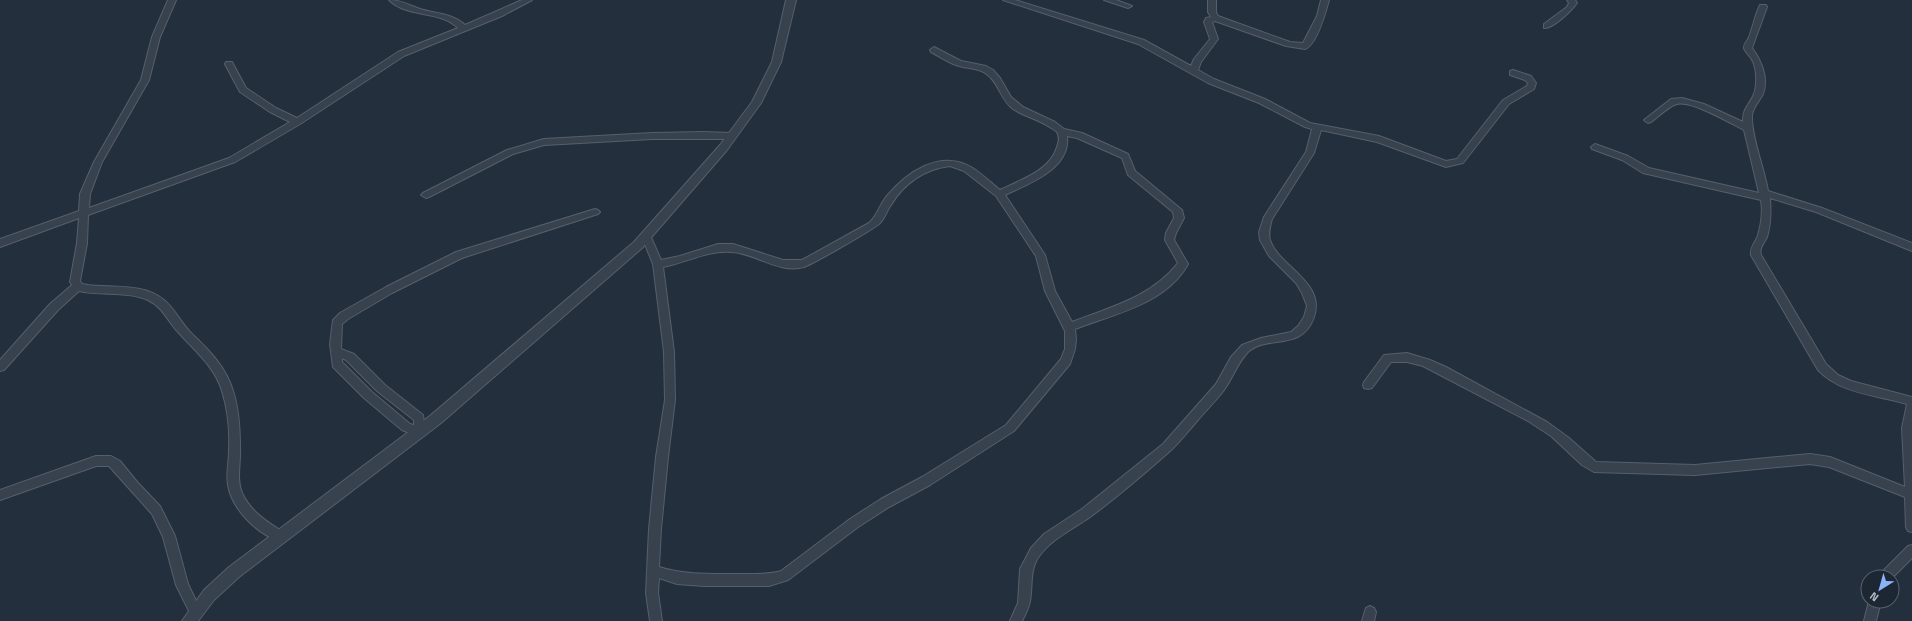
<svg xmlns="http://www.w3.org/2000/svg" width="1912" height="621" viewBox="0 0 1912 621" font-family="'Titillium Web',sans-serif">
  <rect width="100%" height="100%" fill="#242f3e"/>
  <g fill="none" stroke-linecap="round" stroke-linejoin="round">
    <g stroke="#565f6c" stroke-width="2">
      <g id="minor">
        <path d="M168 0H176L160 37 149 80 102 162 90 194 89 208 229 158 290 122 270 112 240 92 225 64 226 62H232L246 88 276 108 297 118 398 52 458 28C440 10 407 18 389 0 401 0 409 5 420 9 436 14 452 13 465 25L522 0H532L502 16 404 56 300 124 235 162 88 215 87 243 80 281 82 284 88 285C112 288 144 283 164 300 175 309 181 323 191 333 209 350 226 367 233 391 239 409 240 429 240 448 241 463 236 479 242 493 251 512 267 522 283 532L285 536 283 540 279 541C256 533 232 509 228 485 226 474 229 462 229 451 230 431 228 410 222 391 215 367 195 351 179 333 168 322 163 307 148 300 127 291 101 296 79 291L58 310 4 370 0 371V360L50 304 72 285 70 282 77 243 79 218 0 247V239L79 211 80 194 94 162 141 80 152 37Z"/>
        <path d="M1003 0H1015L1144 40 1191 66 1194 59 1210 39 1204 22 1206 18 1211 17 1208 12V0H1216V12L1218 16 1290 42 1303 43 1317 16 1321 0H1329C1326 11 1317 45 1305 49L1286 46 1215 21 1212 22 1218 39 1201 62 1198 70 1214 79 1265 99 1310 123 1379 136 1446 161 1457 159 1503 100 1527 86 1528 83 1525 80 1510 75V71L1513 70 1531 76 1536 83 1534 89 1509 104 1463 163 1446 167 1377 142 1321 130 1314 153 1272 219C1270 226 1268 233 1270 240 1279 267 1326 282 1314 317 1302 352 1268 334 1248 352 1237 363 1233 378 1224 390 1216 401 1206 410 1198 420 1189 430 1180 442 1170 451 1144 474 1117 497 1090 517 1073 529 1053 538 1040 555 1029 569 1033 585 1030 601 1029 608 1025 615 1022 621H1010L1018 603 1020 569 1031 548 1044 534 1082 509 1163 444 1216 384 1231 357 1242 345 1261 338 1291 332 1298 326 1304 317 1307 306 1302 293 1296 283 1269 256 1260 240 1259 232 1264 217 1306 152 1312 129 1305 127 1259 103 1208 83 1138 44Z"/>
        <path d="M1104 0H1116L1132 6 1128 8Z"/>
        <path d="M1567 0H1575L1577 3C1572 10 1553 29 1544 28V24L1567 7 1569 3Z"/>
        <path d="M1760 5H1766L1767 7 1752 48C1761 60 1769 78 1763 94 1759 102 1751 109 1752 119 1753 143 1764 167 1768 191L1822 208 1912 243V251L1816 212 1770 198C1771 211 1771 224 1767 237 1764 244 1759 247 1761 255L1826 364 1838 375 1851 381 1912 397V532L1908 531 1906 527 1905 497 1829 467 1810 464 1695 475 1594 472 1582 465 1551 436 1528 421 1423 366 1407 362H1391L1372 388 1368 389 1364 388 1363 385 1364 382 1384 355 1407 353 1430 360 1446 367 1547 422 1569 438 1596 462 1695 465 1810 454 1830 457 1905 487 1902 428 1907 404C1877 395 1841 394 1818 370L1751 255C1750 248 1754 244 1757 238 1761 226 1763 212 1761 200L1643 173 1622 160 1592 149 1591 147 1595 144 1628 156 1649 168 1759 193 1744 130C1730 123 1691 100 1677 104 1670 105 1657 118 1651 122L1648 123 1644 120 1671 99 1682 98 1704 104 1743 122C1742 107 1752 103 1755 91 1757 81 1757 67 1751 58 1749 55 1745 52 1744 48 1743 44 1748 41 1749 37 1753 27 1755 15 1760 5Z"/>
        <path d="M934 47 961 61 986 66 993 70 1000 78 1011 97 1023 107 1055 122 1064 129 1082 133 1128 154 1135 171 1182 210 1184 218 1176 233 1174 240 1188 264C1166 304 1114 314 1075 329L1076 339 1075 349 1070 364 1014 431 930 485 889 507 858 527 788 580 769 586H704L677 584 659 578 658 593 662 621H650L646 593 649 529 656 457 665 400 664 352 653 264 642 237 647 233 650 235 661 260 680 256 718 244H733L783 260H802L869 223C877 216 879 206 886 197 906 173 939 149 971 167 981 173 990 182 1000 190 1020 180 1050 171 1057 147 1059 142 1060 137 1057 132 1044 121 1027 118 1013 109 1001 100 999 84 988 75 979 67 966 69 956 65 947 62 939 56 931 52L930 50ZM1067 136 1077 138 1122 158 1128 175 1173 212 1174 218 1166 233 1165 240 1178 263C1151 297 1111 307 1072 322L1055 291 1045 255 1005 195C1028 184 1071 169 1067 136ZM950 166 964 171 996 196 1036 256 1045 291 1065 331V349L1061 359 1006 425 922 477 881 499 850 519 781 571C766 575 752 574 737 574 710 574 685 575 659 567L661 529 668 457 675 400 674 352 663 267C685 263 708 250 731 252 756 253 778 274 804 267 811 265 876 228 880 223 885 218 887 210 891 205 904 183 925 169 950 166Z"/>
        <path d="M704 132 731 133 735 136 731 139H652L544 145 513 154 429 197 426 198 421 195 423 193 507 150 544 139 652 133Z"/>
        <path d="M595 209 598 210 600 212 598 214 462 258 392 293 348 319 342 324 341 349 354 354 385 385 423 415 425 432 424 435 420 437 402 430 364 398 333 367 330 344 333 320 340 313 386 287 456 252ZM342 358 346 360 377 391 414 420V425L410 424 372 392 342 362Z"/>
        <path d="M96 456H111L120 461 138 483 160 506 175 536 188 584 201 611 199 615 195 617 191 615 176 585 163 537 152 514 109 466H96L0 500V490Z"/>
        <path d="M1912 545V558L1892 578 1879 577 1881 573 1908 546Z"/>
        <path d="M1869 601H1881L1876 621H1864Z"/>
        <path d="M1370 606 1374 608 1376 612 1374 621H1362L1366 608Z"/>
      </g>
    </g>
    <g stroke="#565f6c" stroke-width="2">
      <path id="tertiary" d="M786 0H796L781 62 761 103 727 150 642 248 441 423 239 577 214 600 198 621H182L204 590 229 567 431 415 634 242 720 145 752 102 772 62Z"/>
    </g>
    <use href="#minor" fill="#38414e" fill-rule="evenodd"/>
    <use href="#tertiary" fill="#38414e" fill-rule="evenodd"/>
  </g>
  <g transform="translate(1880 589) rotate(217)"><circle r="19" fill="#1d2633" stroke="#59626f"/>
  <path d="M0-3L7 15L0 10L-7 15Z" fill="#8ab4f8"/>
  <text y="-6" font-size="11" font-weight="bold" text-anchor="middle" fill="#b4bcc9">N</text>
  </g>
</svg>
